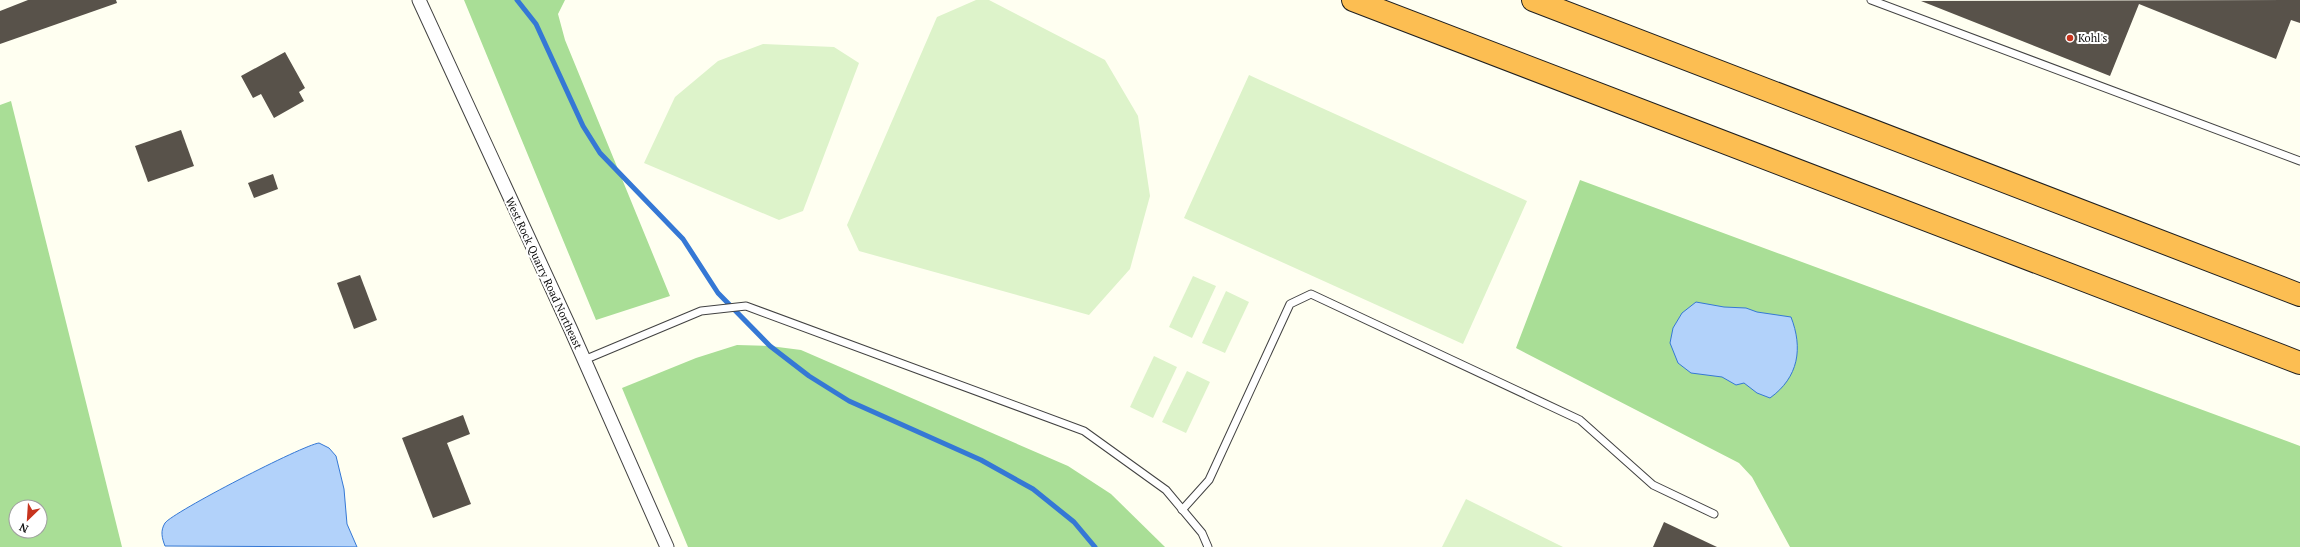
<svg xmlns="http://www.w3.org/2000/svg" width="2300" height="547" viewBox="0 0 2300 547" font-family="'PT Serif',serif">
  <rect width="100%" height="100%" fill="#fffff1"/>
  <g fill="#a9de96" fill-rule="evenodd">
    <path d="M464 0H565L558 14 565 40 670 296 596 320Z"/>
    <path d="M11 101 122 547H0V105ZM16 507H40V531H16Z"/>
    <path d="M1580 180 2300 446V547H1790L1752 477 1739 463 1516 348Z"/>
    <path d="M737 345 770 346 801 350 1068 466 1111 494 1165 547H688L622 388 696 358Z"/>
  </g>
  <g fill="#ddf3ca">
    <path d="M976 0H989L1105 60 1138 116 1150 196 1130 269 1089 315 859 251 847 225 937 17Z"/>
    <path d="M763 44 834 47 859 63 803 211 779 220 644 163 675 97 718 61Z"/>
    <path d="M1249 75 1527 201 1463 344 1184 218Z"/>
    <path d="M1193 276 1216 286 1192 338 1169 327Z"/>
    <path d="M1226 291 1249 302 1225 353 1202 343Z"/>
    <path d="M1154 356 1177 367 1153 418 1130 407Z"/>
    <path d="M1187 371 1210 382 1186 433 1162 422Z"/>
    <path d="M1466 499 1563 547H1442Z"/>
  </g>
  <g fill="#b2d2fa" stroke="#3578d5">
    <path d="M1696 302 1724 307 1746 308 1757 312 1791 317C1803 348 1799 377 1770 398L1757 393 1744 383 1736 385 1722 377 1691 373 1678 363 1670 343 1673 328 1682 313Z"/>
    <path d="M319 443 329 448 336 456 344 489 347 524 357 547 165 546C162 538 160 531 165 523 173 512 303 445 319 443Z"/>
  </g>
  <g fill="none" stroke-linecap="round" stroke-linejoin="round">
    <path stroke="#3578d5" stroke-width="5" d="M517 0 536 24 583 126 600 153 683 239 718 293 770 346 809 376 849 401 981 460 1033 489 1074 522 1095 547"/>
  </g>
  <g fill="#58524a">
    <path d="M28 0H116L117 3 0 44V11Z"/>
    <path d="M2300 0V23L2291 20 2276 59 2139 4 2110 76 1921 1Z"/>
    <path d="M285 52 305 88 299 92 304 101 274 118 261 94 253 98 241 76Z"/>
    <path d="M181 130 194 166 148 182 135 146Z"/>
    <path d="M273 174 278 189 254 198 248 183Z"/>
    <path d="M360 275 377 320 354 329 337 283Z"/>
    <path d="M463 415 470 434 447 443 471 504 433 518 402 438Z"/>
    <path d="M1664 522 1717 547H1653Z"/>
  </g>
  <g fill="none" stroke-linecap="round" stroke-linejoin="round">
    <g stroke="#424242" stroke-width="9">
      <g id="lane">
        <path d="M1871 0 2300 161"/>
        <path d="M584 360 701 311 746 306 1084 431 1166 490 1202 533 1208 547"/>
        <path d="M1182 510 1209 480 1290 304 1311 294 1580 420 1653 485 1714 514"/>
      </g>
    </g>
    <g stroke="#424242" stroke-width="15">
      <path id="street" d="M419 0 571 330 667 547"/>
    </g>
    <g stroke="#202020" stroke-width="24">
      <g id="highway">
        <path d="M1353 0 2300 363"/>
        <path d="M1533 0 2300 295"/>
      </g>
    </g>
    <use href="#lane" stroke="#fff" stroke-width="7"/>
    <use href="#street" stroke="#fff" stroke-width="13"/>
    <use href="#highway" stroke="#fcbe52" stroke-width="22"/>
  </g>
  <circle fill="#c7341e" stroke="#fff" stroke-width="1.5" cx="2070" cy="38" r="4"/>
  <g text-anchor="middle" stroke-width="4" stroke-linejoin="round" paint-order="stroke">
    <g font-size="11" fill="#0f0f0f" stroke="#fff" text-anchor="start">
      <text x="2078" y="42">Kohl's</text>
    </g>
    <g font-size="11" fill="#0f0f0f" stroke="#fff">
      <text transform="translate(544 273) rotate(65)" y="4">West Rock Quarry Road Northeast</text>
    </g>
  </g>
  <g transform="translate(28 519) rotate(205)"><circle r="19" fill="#ffffff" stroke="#9f9f9f"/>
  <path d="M0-3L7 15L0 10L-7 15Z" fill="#c7341e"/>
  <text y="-6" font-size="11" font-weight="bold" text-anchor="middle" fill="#0f0f0f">N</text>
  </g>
</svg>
